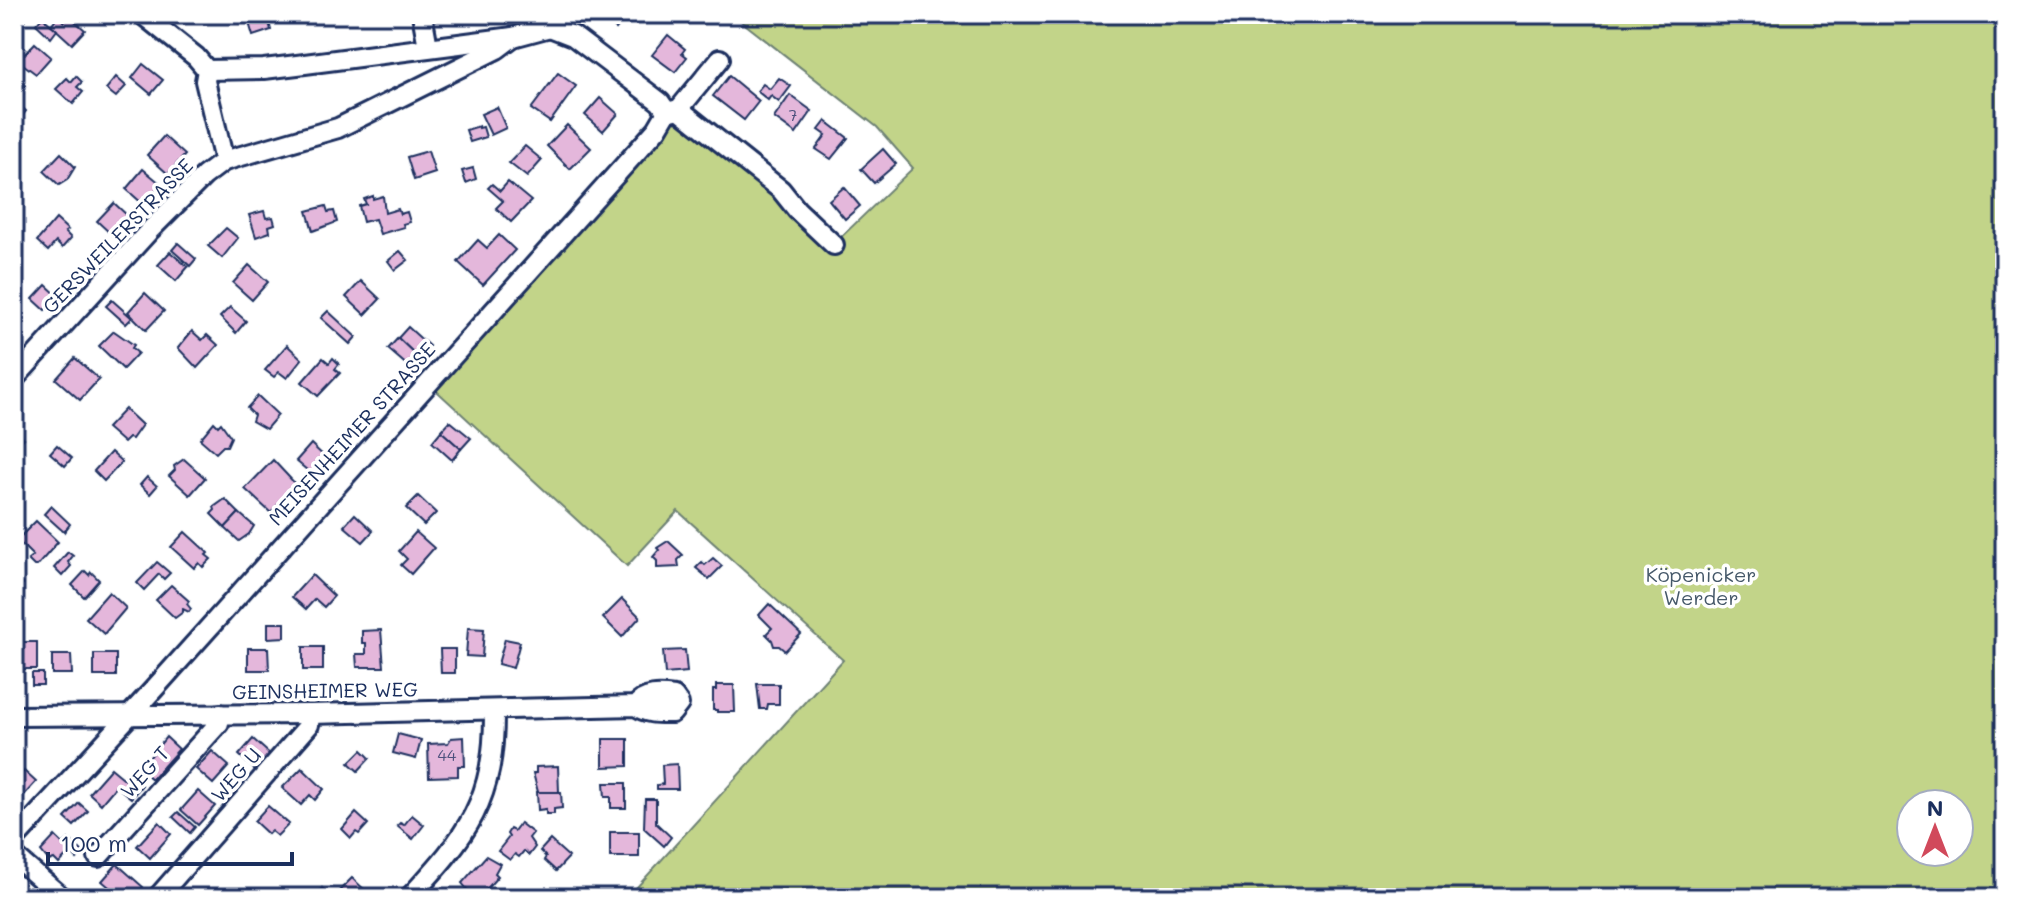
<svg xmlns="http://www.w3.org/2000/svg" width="2019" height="912" viewBox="0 0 2019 912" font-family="Mali,sans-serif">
  <rect width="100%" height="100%" fill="#fff"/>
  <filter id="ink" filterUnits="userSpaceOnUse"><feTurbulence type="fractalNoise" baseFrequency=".0125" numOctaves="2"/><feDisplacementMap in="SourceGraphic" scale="16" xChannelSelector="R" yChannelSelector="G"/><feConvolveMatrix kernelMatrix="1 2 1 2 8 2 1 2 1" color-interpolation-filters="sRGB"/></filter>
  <g filter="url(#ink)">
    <path fill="#c2d489" stroke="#6e8274" stroke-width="2" fill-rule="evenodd" d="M732 14H2005V898H627L843 660 678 511 627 566 428 383 679 109 834 244 913 168 877 127ZM1911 804H1959V852H1911Z"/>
    <g fill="#e4b7db" stroke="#1b2f5e" stroke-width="2">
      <path d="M254 14H267L271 30 253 36 247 16Z"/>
      <path d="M597 14H628L616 29Z"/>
      <path d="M58 16 64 22 69 16 85 30 72 44 51 25Z"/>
      <path d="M42 17 57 30 51 38 36 24Z"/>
      <path d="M668 35 685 49 682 53 687 57 675 72 652 55Z"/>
      <path d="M35 43 51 57 36 74 20 62V59Z"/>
      <path d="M143 64 163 80 151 94 132 78Z"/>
      <path d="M558 73 576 86 550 122 531 109Z"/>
      <path d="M14 76 25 86 20 92 23 94 16 102 26 111 14 126Z"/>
      <path d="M76 76 82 82 77 87 83 92 73 104 56 89 67 78 71 82Z"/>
      <path d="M729 76 759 101 744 120 713 96Z"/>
      <path d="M116 77 126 86 116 97 106 89Z"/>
      <path d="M779 78 791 86 779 102 771 96 768 100 757 91 763 84 770 89Z"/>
      <path d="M790 95 812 111 796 134 774 118Z"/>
      <path d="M600 98 618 114 603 131 585 115Z"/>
      <path d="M497 107 506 128 491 135 481 114Z"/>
      <path d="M826 121 848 138 831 159 816 149 826 135 819 130Z"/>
      <path d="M567 125 591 148 570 169 547 146Z"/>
      <path d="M479 126V128L483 127 486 137 470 142 466 130Z"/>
      <path d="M164 136 185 155 168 174 147 155Z"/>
      <path d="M525 146 542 160 527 177 509 163Z"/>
      <path d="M883 149 896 164 874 183 861 169Z"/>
      <path d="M428 151 435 173 414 180 407 157Z"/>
      <path d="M61 153 75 167 67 180 59 185 44 171Z"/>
      <path d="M473 168 476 179 466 183 462 171Z"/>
      <path d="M143 169 161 184 143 204 126 189Z"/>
      <path d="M508 182 531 201 511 222 496 208 503 201 488 188 492 184 500 191Z"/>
      <path d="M844 187 860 206 845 219 829 200Z"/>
      <path d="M373 196V199L383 196 385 213 398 209 400 214 407 212 410 222 403 224 404 227 380 234 375 219 363 222 359 206 366 204 364 199Z"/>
      <path d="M114 203 129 217 123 223V227L112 235 97 221Z"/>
      <path d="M326 206 328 212 334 211 337 222 313 231 307 211Z"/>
      <path d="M264 211 266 218 273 217 275 224 269 226 270 232 256 237 249 215Z"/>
      <path d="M56 219 68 230 65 232 71 238 62 248 56 242 48 251 37 241Z"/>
      <path d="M226 228 238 238 222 258 208 246Z"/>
      <path d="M499 235 515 250 483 285 458 262 478 240 487 248Z"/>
      <path d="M178 243 196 259 190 266 172 250Z"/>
      <path d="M400 251 408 260 395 270 388 261Z"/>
      <path d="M170 252 188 267 176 281 158 265Z"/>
      <path d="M249 265 268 282 252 300 233 283Z"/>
      <path d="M361 281 380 299 365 315 346 297Z"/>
      <path d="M46 285 58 296 45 310 33 299Z"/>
      <path d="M145 293 164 311 146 330 128 312Z"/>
      <path d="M112 300 132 318 126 324 106 306Z"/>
      <path d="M230 307 246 321 236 333 220 317Z"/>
      <path d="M328 311 356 337 350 344 321 318Z"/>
      <path d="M408 327 429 346 418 357 398 338Z"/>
      <path d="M114 331 134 345 132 348 138 353 123 369 99 346Z"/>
      <path d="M192 331 202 340 207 335 218 345 197 368 178 348Z"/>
      <path d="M398 338 418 357 409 367 388 349Z"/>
      <path d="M287 345 302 359 287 378 279 372 274 377 265 370Z"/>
      <path d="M75 358 99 379 80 400 56 379Z"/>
      <path d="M323 358 329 363 333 358 339 364 335 369 340 373 318 396 302 382Z"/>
      <path d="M258 396 278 415 266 429 252 421 254 415 247 408Z"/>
      <path d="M125 409 142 425 132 439 129 438 124 443 107 428Z"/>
      <path d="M450 421 471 438 461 449 441 431Z"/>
      <path d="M214 422 218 426 221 423 231 437 227 446H223L216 453 200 439Z"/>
      <path d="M15 429 24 438 14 450V430Z"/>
      <path d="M441 431 461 449 452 460 432 442Z"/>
      <path d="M311 444 327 459 313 475 296 461Z"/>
      <path d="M57 445 72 458 65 466 50 453Z"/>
      <path d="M111 452 122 462 104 481 94 471Z"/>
      <path d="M184 459 205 478 190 495 169 476 175 470 174 466Z"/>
      <path d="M273 460 301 490 293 498 288 493 271 513 245 489Z"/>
      <path d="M147 477 157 486 150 494 140 485Z"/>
      <path d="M418 496 436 513 424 525 406 508Z"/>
      <path d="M225 499 239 513 225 528 211 514 215 510 214 507Z"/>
      <path d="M51 506 70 524 64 532 44 514Z"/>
      <path d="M239 513 254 526 249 534 239 541 225 528Z"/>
      <path d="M355 514 373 531 363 542 344 526Z"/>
      <path d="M36 521 58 542 37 566H34L28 560 33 556 17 540Z"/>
      <path d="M185 532 208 553 206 555 211 559 203 567 199 563 194 568 171 547Z"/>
      <path d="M416 532 434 548 411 574 401 565 407 559 399 551Z"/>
      <path d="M668 541 683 555 678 560 679 567 657 568V561L653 557 659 550 657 548Z"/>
      <path d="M68 552 73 556 68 562 71 566 62 576 54 568Z"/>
      <path d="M713 558 722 566 709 579 696 568 702 562 705 565Z"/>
      <path d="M157 562 170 573 164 579 159 574 144 590 137 583Z"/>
      <path d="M14 569 23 584 14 589Z"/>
      <path d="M85 571 89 575 91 572 99 580 84 597 72 585Z"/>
      <path d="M312 575 334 596 324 607 315 599 306 609 292 597Z"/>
      <path d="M171 585 189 601 187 604 191 609 189 612 183 609V612L175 618 156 600Z"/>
      <path d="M109 592 126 608 104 634 86 618Z"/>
      <path d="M622 599 640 617 622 637 603 618Z"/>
      <path d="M769 604 801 634 785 651 779 646H774L772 640 766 634 772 628 759 615Z"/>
      <path d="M268 623H285V637L268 638Z"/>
      <path d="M468 628 484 629 482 657 466 656Z"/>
      <path d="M381 630 384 667H357L356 654H366V643H362V631Z"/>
      <path d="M505 639 520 642 513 668 498 664Z"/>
      <rect x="19" y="642" width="18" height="27"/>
      <rect x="14" y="646" width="5" height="27"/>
      <rect x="303" y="647" width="20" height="23"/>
      <path d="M248 648H268L269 670H248Z"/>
      <path d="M440 649H455V673H441Z"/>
      <path d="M685 650 687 672 665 674 663 651Z"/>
      <rect x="94" y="654" width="22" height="22"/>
      <path d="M52 655H71L72 674H52Z"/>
      <rect x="32" y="673" width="11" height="12"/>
      <path d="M757 684H779V704H768L767 709H760Z"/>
      <path d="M716 685H734L735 712H717V710H713V690H716Z"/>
      <path d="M398 734 421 740 416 759 393 753Z"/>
      <path d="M166 737 179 749 152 779 140 769Z"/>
      <path d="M464 737 465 766H458V776L429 777 428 744 448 743 451 738Z"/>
      <path d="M253 739 271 755 256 771 239 755Z"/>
      <path d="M603 739H628V766L603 767Z"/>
      <path d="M362 750 370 758 358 771 349 763Z"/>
      <path d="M212 751 229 766 213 784 196 769Z"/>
      <path d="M677 764 678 789H657V785L663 784 662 765Z"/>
      <path d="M558 766 559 792H538L533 773H536V767Z"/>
      <path d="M111 768 128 782 133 777 142 785 131 798 116 786 101 804 89 793Z"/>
      <path d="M302 768 324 789 315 800 310 795 301 805 282 788Z"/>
      <path d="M24 771 36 782 15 805 14 781Z"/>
      <path d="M604 783H626V808H611V797H605Z"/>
      <path d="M198 791 215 806 198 825 181 810Z"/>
      <path d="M537 792H561L562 808 554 809V814H546V809L538 810Z"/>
      <path d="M645 799H656V823L671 837 664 846 644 828Z"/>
      <path d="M79 803 88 811 74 826 65 818Z"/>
      <path d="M268 806 289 824 277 836 271 831 268 834 254 821Z"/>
      <path d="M178 812 195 827 190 833 173 817Z"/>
      <path d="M356 813 368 824 359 834 356 832 351 838 342 829Z"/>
      <path d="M412 815 424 825 413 839 397 826 400 823 404 825Z"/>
      <path d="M159 822 171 834 150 858 137 846Z"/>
      <path d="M520 823 533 833 529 838 535 847 529 855 524 851 519 857 515 854 510 860 498 851 509 837 507 834 510 829 514 831Z"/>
      <rect x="610" y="832" width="29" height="25"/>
      <path d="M55 836 63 844 69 839 83 852 77 859 70 852 59 864 54 859 49 861 41 851Z"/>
      <path d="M550 840 569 857 556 871 544 860 546 857 540 851Z"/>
      <path d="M486 856 500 864 495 873 498 876 484 892 482 898H474L462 883Z"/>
      <path d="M117 864 143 887 133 898H122L102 881Z"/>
      <path d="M352 878 367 892 361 898H349L340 890Z"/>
      <path d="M14 884 26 895 24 898H14Z"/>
      <path d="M322 888 333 898H313Z"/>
    </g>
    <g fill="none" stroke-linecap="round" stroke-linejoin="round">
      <g stroke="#1b2f5e" stroke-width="24">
        <g id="minor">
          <path d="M142 14 196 57 207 70"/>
          <path d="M422 14 428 47"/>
          <path d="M14 16 16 14"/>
          <path d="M550 27 573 36 660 102 667 112"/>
          <path d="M207 70 264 69 297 65 513 37 550 27"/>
          <path d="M207 70 205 81 224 161"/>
          <path d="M679 109 781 190 797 210 834 245"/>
          <path d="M14 379 150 230 204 176 224 161 338 128 497 49 513 37"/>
          <path d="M14 716 310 714 636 706C646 714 659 713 672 713L679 704 674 697C660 695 644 694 636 706"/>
          <path d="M14 840 153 690 657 129 667 112 679 109 720 59"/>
          <path d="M14 856 63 898"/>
          <path d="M98 857 219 723 220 714"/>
          <path d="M157 898 309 725 310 714"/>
          <path d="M409 898C468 834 495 801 494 710"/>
        </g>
      </g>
      <use href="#minor" stroke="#fff" stroke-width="18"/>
    </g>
  </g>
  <g text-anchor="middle" stroke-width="7" stroke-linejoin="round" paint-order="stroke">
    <g font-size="16" fill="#4d517d">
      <text x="793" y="121">7</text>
      <text x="447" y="761">44</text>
    </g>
    <g font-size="20" fill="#1b2f5e" stroke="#fff">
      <text transform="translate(118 236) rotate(-46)" y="7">GERSWEILERSTRASSE</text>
      <text transform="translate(352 434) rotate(-48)" y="7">MEISENHEIMER STRASSE</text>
      <text transform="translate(325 691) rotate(-1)" y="7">GEINSHEIMER WEG</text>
      <text transform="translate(145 772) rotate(-48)" y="7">WEG T</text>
      <text transform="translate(236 775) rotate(-49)" y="7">WEG U</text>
    </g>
    <g font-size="20" fill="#455869" stroke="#fff">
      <text x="1701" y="582">Köpenicker<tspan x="1701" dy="23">Werder</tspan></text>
    </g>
  </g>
  <rect width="2019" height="912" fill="none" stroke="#fff" stroke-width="48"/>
  <rect x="24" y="24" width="1971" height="864" fill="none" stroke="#1b2f5e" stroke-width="3" filter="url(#ink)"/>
  <g transform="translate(1935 828)"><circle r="38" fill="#ffffff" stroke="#a4acbf" stroke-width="2"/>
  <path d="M0-6L14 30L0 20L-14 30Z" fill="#d1495b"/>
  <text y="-12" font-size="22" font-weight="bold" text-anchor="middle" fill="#1b2f5e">N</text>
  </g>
  <path d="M48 852v12h244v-12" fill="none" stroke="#1b2f5e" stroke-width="4"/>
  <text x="60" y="852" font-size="24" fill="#1b2f5e" stroke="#ffffff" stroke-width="6" paint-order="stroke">100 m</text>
</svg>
